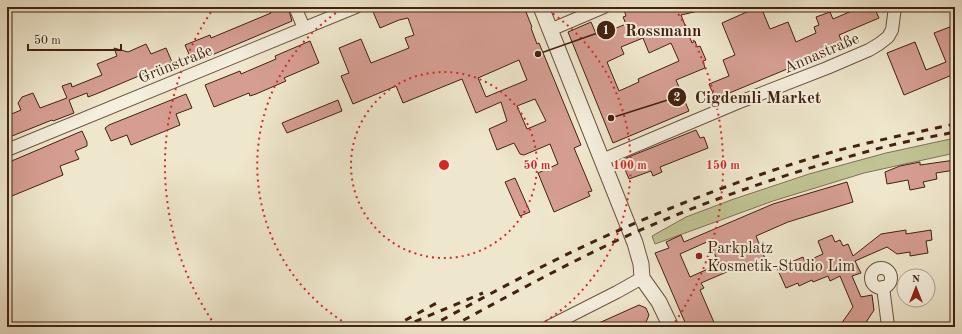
<svg xmlns="http://www.w3.org/2000/svg" width="962" height="334" viewBox="0 0 962 334" font-family="'Old Standard TT',serif">
  <rect width="100%" height="100%" fill="#efe7cd"/>
  <filter id="stains"><feTurbulence type="fractalNoise" baseFrequency=".005" numOctaves="4"/><feColorMatrix values="0 0 0 0 .2 0 0 0 0 .09 0 0 0 0 .02 0 0 0 .5 -.17"/></filter>
  <radialGradient id="worn" r=".72"><stop offset=".6" stop-color="#630" stop-opacity="0"/><stop offset="1" stop-color="#630" stop-opacity=".3"/></radialGradient>
  <path fill="#c0c393" stroke="#817252" d="M955 138V153L864 173 773 201 655 244 652 236 686 217 731 200 809 174 886 153Z"/>
  <g fill="#d69e93" stroke="#422210" fill-rule="evenodd">
    <path d="M268 7H288L292 21 193 63 185 45 210 35 211 38 271 13Z"/>
    <path d="M371 7H524L532 27 531 28 537 44 539 43 581 145 574 148 592 191 588 192 590 196 554 212 538 173 558 164 550 144 524 155 520 154 514 143 497 150 489 129 507 121 501 102 476 113 462 79 403 103 396 86 353 104 341 76 349 73 339 48 361 39 371 63 409 48 405 38 414 35 408 18 399 20 380 28ZM519 60 527 80 486 97 478 78ZM535 99 546 121 527 129 517 106Z"/>
    <path d="M623 7H698V11L681 15 692 43 695 41 697 47 700 46 706 60 703 61 705 68 676 80 689 111 613 143 568 32 591 22 597 36 626 24 623 17 626 16ZM643 38 649 53 671 43 679 61 638 79 639 82 619 91 607 62 624 54 621 47Z"/>
    <path d="M758 7H761L770 29 788 22 796 42 816 33 814 27 819 25 816 17 830 12 833 19 861 7H874L879 18 839 35 844 47 816 58V57L715 99 709 84 729 76 723 60 735 55 722 23Z"/>
    <path d="M955 25V83L952 75 904 95 887 53 915 42 926 70 946 62 934 33Z"/>
    <path d="M310 41 319 63 284 78 286 81 256 94 250 96 249 93 214 107 205 85 240 71 241 74 276 59 275 56Z"/>
    <path d="M146 44 151 54 166 48 172 62 96 94 88 97 87 93 69 100 74 113 53 121 52 120 7 138V116L21 110 18 103 22 97 33 93 40 108 67 98 62 86 71 83 72 87 102 75 97 64 117 56 114 48 128 52Z"/>
    <path d="M186 94 192 108 176 114 180 125 131 145 127 135 111 141 105 128 109 125Z"/>
    <path d="M338 100 342 111 287 133 282 123Z"/>
    <path d="M696 130 700 138 704 137 708 148 660 167 662 172 653 176 651 171 629 179 621 160Z"/>
    <path d="M82 131 87 142V146L75 151 79 159 60 166 63 175 7 198V163Z"/>
    <path d="M955 160V170L936 173 937 179 923 182 925 187 910 190 908 180 887 184 885 172 900 166 920 162V165Z"/>
    <path d="M515 178 530 212 520 216 505 182Z"/>
    <path d="M847 182 853 202 788 222 756 236 766 261 752 267 750 262 701 283 704 288 700 290 716 327H687L655 253 669 248 666 242 681 235 684 242 773 204ZM709 241 719 264 690 277 680 254Z"/>
    <path d="M906 230V234L931 230 932 240 926 241 928 253 910 256V252L897 254 887 247 855 261 861 273 852 276 861 297 872 295 874 310 863 327H839L853 307 840 276 830 281 828 276 813 282 812 280 799 286 798 283 786 288 777 268 803 257 805 262 823 254 818 241 832 235 835 242 840 240 843 246 848 244 853 256 881 234Z"/>
    <path d="M639 305 646 308 649 315 644 327H590Z"/>
  </g>
  <g fill="none" stroke-linecap="round" stroke-linejoin="round">
    <g stroke="#6d533f" stroke-width="14">
      <g id="minor">
        <path d="M295 7 304 28"/>
        <path d="M550 30 604 7"/>
        <path d="M7 150 356 7"/>
        <path d="M602 160 737 103 827 68 869 50 879 44 888 37 892 30 895 7"/>
        <circle cx="881" cy="278" r="10"/>
        <path d="M883 287 888 326 887 327"/>
        <path d="M548 327 617 292 642 278"/>
      </g>
    </g>
    <g stroke="#6d533f" stroke-width="17">
      <path id="tertiary" d="M541 7 635 243 641 264 642 278 659 302 671 327"/>
    </g>
    <use href="#minor" stroke="#f5efde" stroke-width="12"/>
    <use href="#tertiary" stroke="#f5efde" stroke-width="15"/>
    <g stroke="#422210" stroke-width="3" stroke-dasharray="7 7" stroke-linecap="butt">
      <path d="M393 327 442 300"/>
      <path d="M402 327 483 293"/>
      <path d="M429 327C490 294 551 260 615 232 675 205 738 181 802 161 852 145 904 135 955 124"/>
      <path d="M451 327C506 297 561 267 618 240 703 201 793 171 884 147 907 141 931 137 955 132"/>
    </g>
  </g>
  <g fill="none" stroke="#d62828" stroke-width="2" stroke-dasharray="2 4">
    <circle cx="444" cy="165" r="93"/>
    <path d="M352 327A186 186 0 0 1 345 7M543 7A186 186 0 0 1 536 327"/>
    <path d="M215 325A279 279 0 0 1 213 9M675 9A279 279 0 0 1 673 325"/>
  </g>
  <circle fill="#8f2418" stroke="#f5efde" stroke-width="1.5" cx="699" cy="256" r="4"/>
  <g text-anchor="middle" stroke-width="4" stroke-linejoin="round" paint-order="stroke">
    <g font-size="16" fill="#422210" stroke="#f5efde">
      <text transform="translate(821 52) rotate(-23)" y="6">Annastraße</text>
      <text transform="translate(175 63) rotate(-22)" y="6">Grünstraße</text>
    </g>
    <g font-size="16" fill="#422210" stroke="#f5efde" text-anchor="start">
      <text x="707" y="253">Parkplatz<tspan x="707" dy="18">Kosmetik-Studio Lim</tspan></text>
    </g>
  </g>
  <circle cx="444" cy="165" r="6" fill="#d62828" stroke="#f5efde" stroke-width="2"/>
  <g font-size="12" text-anchor="middle" font-weight="bold" fill="#d62828" stroke="#f5efde" stroke-width="4" stroke-linejoin="round" paint-order="stroke">
    <text x="537" y="169">50 m</text>
    <text x="630" y="169">100 m</text>
    <text x="723" y="169">150 m</text>
  </g>
  <path fill="none" stroke="#422210" stroke-width="1.5" d="M538 54L606 30M611 118L677 97"/>
  <g fill="#422210" stroke="#f5efde" stroke-width="1.5">
    <circle cx="538" cy="54" r="4"/>
    <circle cx="611" cy="118" r="4"/>
    <circle cx="606" cy="30" r="10"/>
    <circle cx="677" cy="97" r="10"/>
  </g>
  <g font-size="12" text-anchor="middle" font-weight="bold" fill="#fff">
    <text x="606" y="34">1</text>
    <text x="677" y="101">2</text>
  </g>
  <g font-size="17" text-anchor="middle" font-weight="bold" fill="#422210" stroke="#f5efde" stroke-width="4" stroke-linejoin="round" paint-order="stroke">
    <text x="663" y="36">Rossmann</text>
    <text x="758" y="103">Cigdemli Market</text>
  </g>
  <rect width="962" height="334" fill="none" stroke="#efe7cd" stroke-width="24"/>
  <rect x="8" y="8" width="946" height="318" fill="none" stroke="#422210" stroke-width="2"/>
  <rect x="12" y="12" width="938" height="310" fill="none" stroke="#422210"/>
  <g transform="translate(916 288)"><circle r="19" fill="#f5efde" stroke="#ad9d8c"/>
  <path d="M0-3L7 15L0 10L-7 15Z" fill="#8f2418"/>
  <text y="-6" font-size="11" font-weight="bold" text-anchor="middle" fill="#422210">N</text>
  </g>
  <path d="M28 44v6h93v-6" fill="none" stroke="#422210" stroke-width="2"/>
  <text x="34" y="44" font-size="12" fill="#422210" stroke="#f5efde" stroke-width="3" paint-order="stroke">50 m</text>
  <rect width="100%" height="100%" filter="url(#stains)"/>
  <rect width="100%" height="100%" fill="url(#worn)"/>
</svg>
